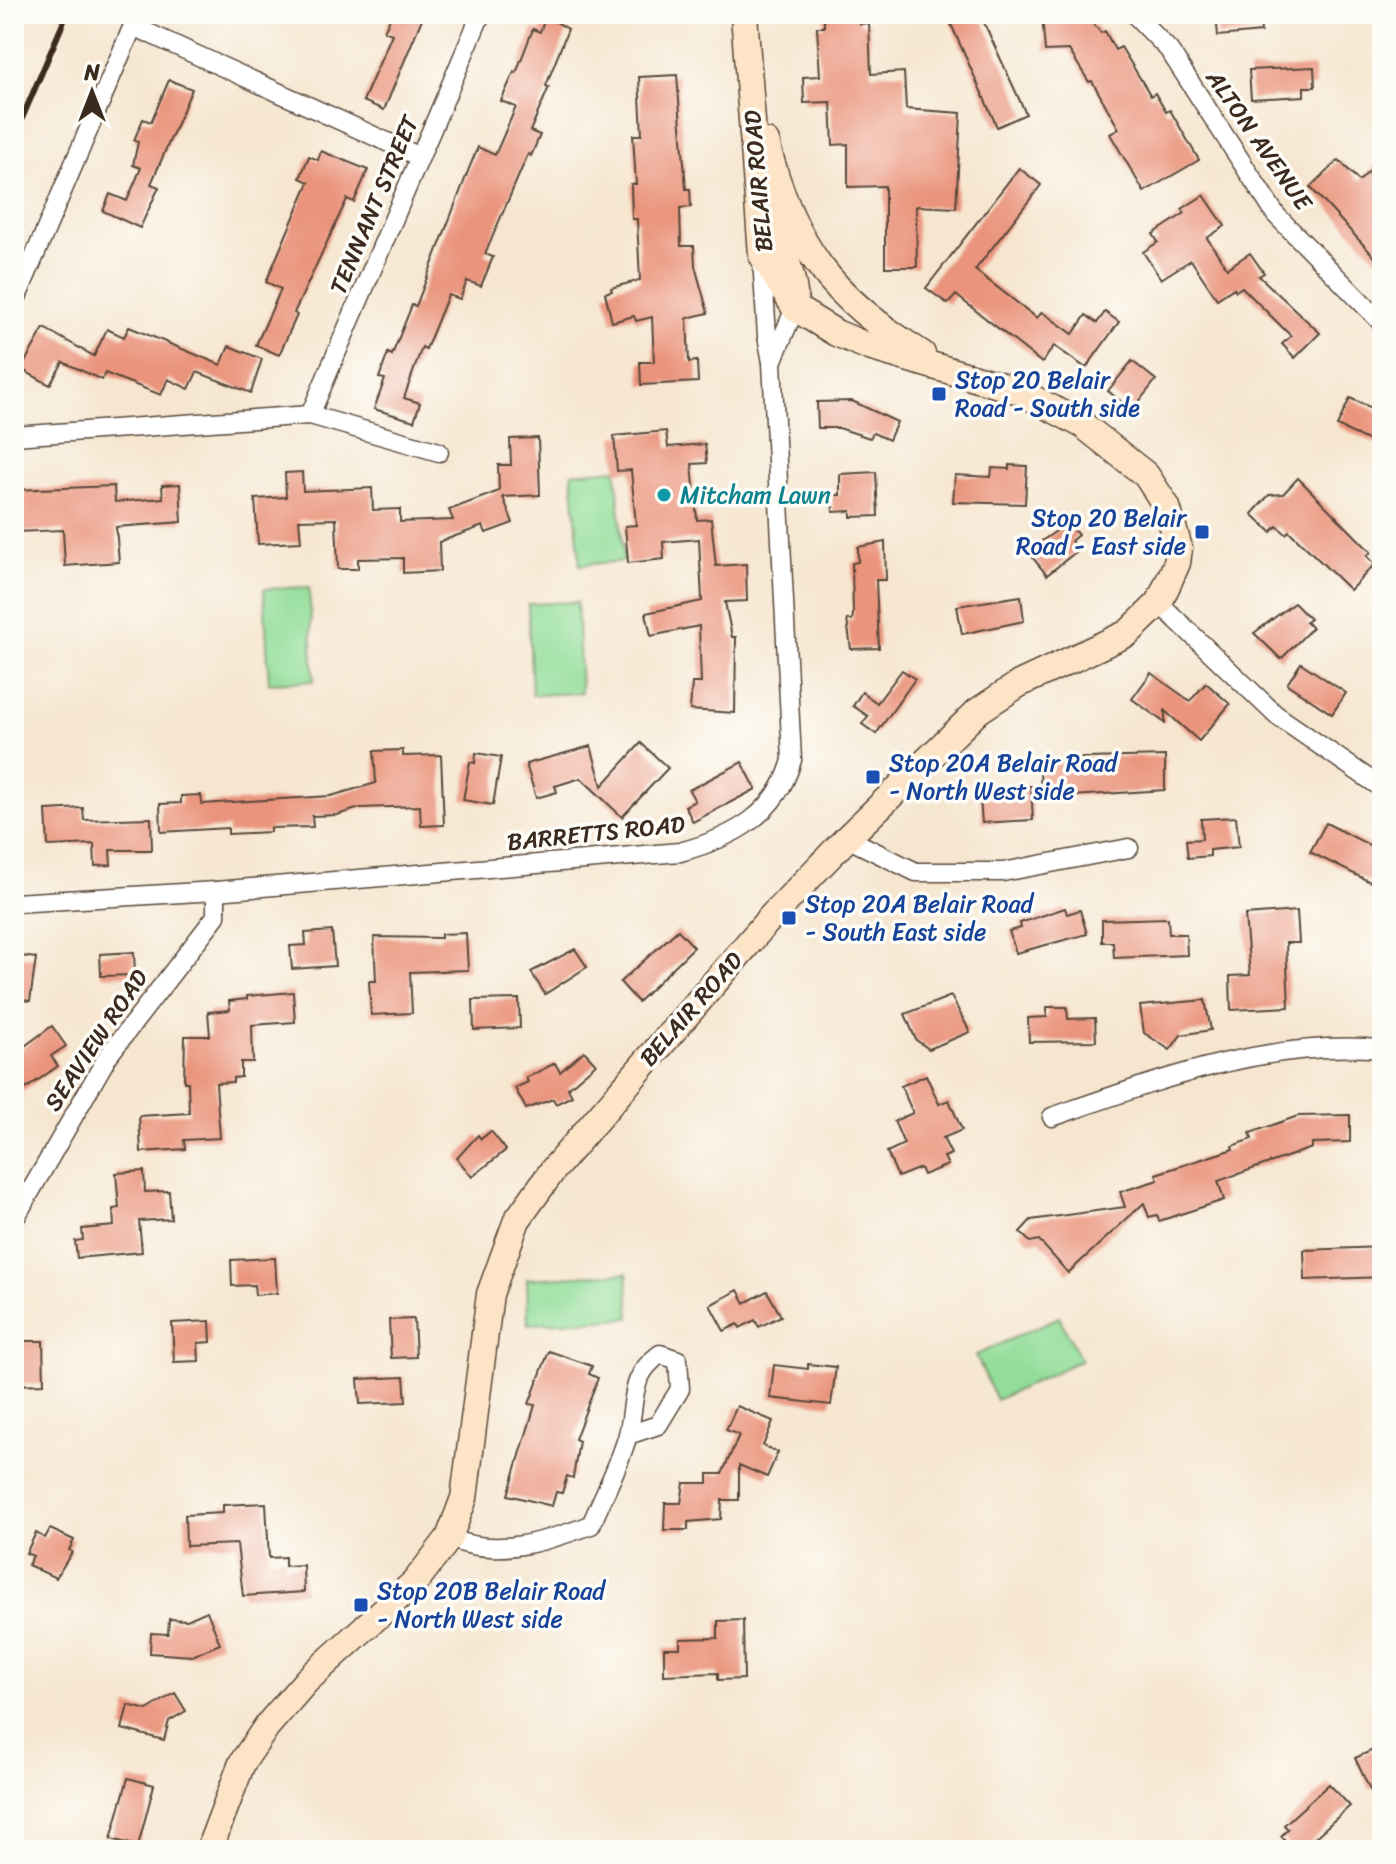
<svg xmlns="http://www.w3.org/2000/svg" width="1396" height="1864" viewBox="0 0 1396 1864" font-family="Sriracha,sans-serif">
  <rect width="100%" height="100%" fill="#fdfcf7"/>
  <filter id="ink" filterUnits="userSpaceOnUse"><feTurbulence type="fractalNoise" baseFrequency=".0125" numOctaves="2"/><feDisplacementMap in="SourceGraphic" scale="16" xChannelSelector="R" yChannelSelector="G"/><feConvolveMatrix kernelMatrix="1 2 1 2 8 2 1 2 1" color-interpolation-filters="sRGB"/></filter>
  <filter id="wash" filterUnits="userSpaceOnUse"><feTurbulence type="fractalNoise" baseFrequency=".006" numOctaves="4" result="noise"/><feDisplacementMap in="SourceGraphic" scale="32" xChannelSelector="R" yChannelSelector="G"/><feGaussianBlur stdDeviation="1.8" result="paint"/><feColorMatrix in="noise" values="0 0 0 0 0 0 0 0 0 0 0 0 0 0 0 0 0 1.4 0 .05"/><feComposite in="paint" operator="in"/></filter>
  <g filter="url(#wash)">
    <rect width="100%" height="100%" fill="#f6e6d0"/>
    <g fill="#92dd99" stroke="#66845c" stroke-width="2">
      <path d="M616 469 624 561 580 565 572 473Z"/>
      <path d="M309 587 314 681 269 683 264 589Z"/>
      <path d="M577 602 581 693 532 695 528 604Z"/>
      <path d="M627 1273 630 1318 528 1324 527 1279Z"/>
      <path d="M1059 1317 1081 1360 996 1400 976 1355Z"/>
    </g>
    <g id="blocks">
      <g fill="#ea947d">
        <path d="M392 14H424L384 110 363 101 392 34 384 31Z"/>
        <path d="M824 14H860V24L869 23 871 74 904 72 906 109 961 113 956 208 916 206 917 267H885V186L848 187V144L833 145 831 102 804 103 803 77 820 76 817 27H824Z"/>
        <path d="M969 14H980L1026 114 997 127 950 22Z"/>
        <path d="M1042 14H1086L1101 33 1105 31 1115 50 1121 47 1151 96 1155 93 1166 112 1170 110 1199 160 1144 192 1110 134 1119 129 1092 81 1089 82 1069 50 1045 51Z"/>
        <path d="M1216 14H1260L1261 32 1218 36Z"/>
        <path d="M546 16 568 29 546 86 549 87 530 131 540 135 531 156 528 154 485 254 493 257 481 286 467 281 460 299 448 295 426 349 422 347 404 398 420 403 414 421 374 409 385 379 379 378 388 353 392 355 412 305 416 306 470 166 478 147 495 155 516 107 501 101 514 72 516 73 533 29 540 32Z"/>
        <path d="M1314 67 1315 87H1304V96L1251 99 1249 70Z"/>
        <path d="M677 75 686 189H690L691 207 680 208 681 246H694L695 266 708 313 687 318 689 362 697 361 698 382 641 385 640 362H654L652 317 636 321 634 316 612 322 605 293 612 291 611 288 640 280 637 219H632L631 184H636L633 135H642L639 77Z"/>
        <path d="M169 80 192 89 151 184 159 187 140 228 103 211 110 194 127 201 141 168 133 165 138 142 134 140 143 119 151 122Z"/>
        <path d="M321 151 368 170 354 202 347 199 294 313 297 315 279 355 256 345 281 289 266 282 309 182 300 178 309 156 318 160Z"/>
        <path d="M1382 159V265L1310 187 1339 160 1359 181Z"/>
        <path d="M1019 168 1041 185 975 270 1037 318 1042 312 1073 334 1086 315 1097 323 1105 312 1119 322 1086 368 1054 346 1042 363 956 295 948 304 926 288Z"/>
        <path d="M1204 195 1225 226 1207 238 1227 268 1250 253 1264 273 1259 276 1320 333 1295 358 1282 344 1291 336 1242 287 1236 291 1234 288 1217 299 1191 260 1161 279 1143 252 1158 242 1153 234 1185 213 1182 209Z"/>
        <path d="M129 327 221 365 229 346 262 359 251 393 197 372 189 389 168 379 161 395 105 373 102 380 63 362 50 385 21 369 44 328 94 356 107 329 124 337Z"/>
        <path d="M1132 361 1156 380 1132 410 1108 391Z"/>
        <path d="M1350 398 1382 413V447L1337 426Z"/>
        <path d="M852 401 897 422 889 440 873 433 870 438 839 428H818L817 402Z"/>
        <path d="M666 431 668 447 705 444 707 463 692 464 697 520 711 519 716 566 746 564 747 601 725 602 732 637H736L735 713 690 710 692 683H701L699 626 651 636 646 613 702 601 699 539 663 542 664 559 628 563 625 526 636 525 631 470 617 471 614 436Z"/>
        <path d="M538 438 540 495 503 497 513 523 486 533 483 526 439 542 440 571 403 573V558L358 559V569H338L336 519 299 520 301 542 258 544 255 499 286 497 285 473 302 472 303 491 372 488 373 510 400 509V522L453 520 449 510 499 491 498 465H511L510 439Z"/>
        <path d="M1009 465 1027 466 1025 504 953 502 955 475 991 477 992 468 1009 469Z"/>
        <path d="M876 472 878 516 851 517V511L833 512 832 495H840V474Z"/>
        <path d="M1298 478 1371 552 1367 556 1375 564 1350 590 1289 531 1286 534 1277 526 1271 532 1252 514 1269 495 1283 494Z"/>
        <path d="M180 484 182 522 116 527 119 562 65 566 63 530 15 532 14 490 114 486 115 502 163 498 162 485Z"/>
        <path d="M1068 523 1078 535 1071 541 1078 550 1047 575 1027 551Z"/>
        <path d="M885 542 886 580H876L879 648 851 649 847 620H852L853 614 852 563 858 562V547Z"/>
        <path d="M1021 596 1024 621 962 634 957 606Z"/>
        <path d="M1294 603 1310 619 1306 622 1312 628 1281 659 1254 633Z"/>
        <path d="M1301 663 1346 693 1332 714 1287 684Z"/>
        <path d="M902 670 915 679 876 734 862 724 868 716 853 706 862 692 877 703Z"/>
        <path d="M1151 673 1190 701 1206 683 1230 704 1199 741 1165 711V723L1132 699Z"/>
        <path d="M641 743 668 768 622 817 581 778 555 786 557 792 536 798 526 764 591 746 602 786Z"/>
        <path d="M403 750V756L441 755 444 825 421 826 420 806 360 808 337 815 312 816 313 827 270 828V832L228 834V828L161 832 160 804 181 803V796L201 795 202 804 331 796 376 783 374 751Z"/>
        <path d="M476 753 501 757 493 805 463 800 470 762 475 763Z"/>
        <path d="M1165 756V790L1041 798 1040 769 1048 768V759Z"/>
        <path d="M742 762 756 789 693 822 685 806 695 801 689 790Z"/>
        <path d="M1031 786 1033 820 982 823 980 798H990L989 789Z"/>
        <path d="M83 808 84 820 151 818 152 850H110L111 865 95 866 94 844 48 846 46 810Z"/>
        <path d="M1236 817 1239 847 1210 850V856L1188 858 1186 840 1202 839 1201 819Z"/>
        <path d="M1326 823 1371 846 1382 824V859L1370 882 1310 852Z"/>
        <path d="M1065 908 1067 914 1080 910 1087 934 1016 953 1009 931 1021 928 1020 923Z"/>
        <path d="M1297 911 1299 943H1286L1289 1007 1231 1010 1230 976 1250 975 1245 915Z"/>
        <path d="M1168 918 1169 934H1186L1187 955 1114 958 1113 942H1102V920Z"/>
        <path d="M678 930 694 947 638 1002 620 982Z"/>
        <path d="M332 931 335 966 292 969 290 946 306 945 305 933Z"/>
        <path d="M466 933 468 970 410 972 412 1013 371 1015 369 981H376L374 937 441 938V934Z"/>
        <path d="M575 949 587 967 545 994 531 972Z"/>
        <path d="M134 952 135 975 101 976 100 954Z"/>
        <path d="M14 955 36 958 30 1001 14 999Z"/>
        <path d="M293 992 295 1022 252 1025 253 1062H241V1077L233 1078V1082L216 1083 220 1138 184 1140 185 1149 141 1152 139 1116 189 1113 188 1082H184L185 1036H210L208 1012 230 1010 229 1001 247 999V996Z"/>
        <path d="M951 996 970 1032 929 1049 916 1040 905 1014Z"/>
        <path d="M519 999 520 1028 474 1030 473 1000Z"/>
        <path d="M1205 1000 1211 1030 1181 1035 1170 1050 1144 1033 1140 1006Z"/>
        <path d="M1047 1007H1067L1068 1019 1095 1018 1096 1041 1029 1042 1028 1018 1047 1017Z"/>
        <path d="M52 1026 66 1046 51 1056 58 1066 14 1097V1054Z"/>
        <path d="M584 1051 596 1064 568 1088 572 1096 556 1104 553 1099 526 1109 515 1088 528 1082 526 1078 555 1063 560 1072Z"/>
        <path d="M926 1075 939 1104 949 1100 962 1130 943 1138 951 1154 944 1157 948 1165 923 1175 920 1168 898 1177 887 1152 904 1144 894 1121 913 1113 901 1086Z"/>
        <path d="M1350 1115V1142L1312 1143V1148L1218 1181 1224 1200 1159 1221 1157 1215 1149 1217 1144 1203 1068 1273 1039 1240 1030 1242 1020 1232 1031 1220 1125 1207 1120 1192 1158 1180 1156 1174 1233 1149 1232 1146 1252 1139 1250 1133 1298 1116Z"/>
        <path d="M491 1131 506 1150 472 1177 457 1158 478 1135 481 1139Z"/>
        <path d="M144 1171 145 1192 169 1191 171 1219 139 1221 142 1252 77 1258 75 1241 83 1240 82 1229 114 1226 113 1209 119 1208 116 1173Z"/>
        <path d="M1382 1247V1277L1305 1280 1304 1250Z"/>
        <path d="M275 1258 277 1293 255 1295 254 1285 232 1286 231 1260Z"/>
        <path d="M738 1290 745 1303 767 1291 781 1316 759 1327 755 1320 740 1328 738 1324 724 1331 710 1305Z"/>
        <path d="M414 1319 416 1357 391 1358 389 1320Z"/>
        <path d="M210 1321 211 1342 198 1343 199 1361 174 1362 172 1323Z"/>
        <path d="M16 1341H43L44 1384 14 1385Z"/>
        <path d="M549 1351 592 1366 589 1374 598 1378 575 1439 579 1441 573 1478 567 1476 562 1493 556 1492 552 1506 508 1495 535 1405 529 1404Z"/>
        <path d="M808 1364 836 1367 831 1405 770 1398 774 1365 808 1369Z"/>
        <path d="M404 1377 406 1402 360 1404 358 1379Z"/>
        <path d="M737 1406 773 1421 763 1446 778 1452 767 1477 739 1465V1500H722L721 1519 688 1522V1530H664L665 1503H681L684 1483H708V1474H722L739 1435 726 1430Z"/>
        <path d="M266 1503 269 1558 285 1557V1566L303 1565 304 1592 243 1596 237 1544 186 1546 185 1515 223 1513V1505Z"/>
        <path d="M50 1529 74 1540 69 1550 72 1552 56 1578 28 1565 33 1556 26 1553 36 1533 45 1538Z"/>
        <path d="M207 1611 220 1644 192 1656 150 1653 151 1633 168 1634 169 1619 187 1620Z"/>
        <path d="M743 1620 744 1679 718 1680V1673L664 1675V1648H680V1639L718 1638V1621Z"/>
        <path d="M175 1693 186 1711 169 1721 164 1740 122 1729 128 1705 147 1710Z"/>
        <path d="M1382 1746V1785L1370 1790 1355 1758Z"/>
        <path d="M128 1778 154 1785 138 1846 111 1839Z"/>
        <path d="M1329 1784 1350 1806 1301 1850H1294L1281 1836 1288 1829 1284 1825Z"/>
      </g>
    </g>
  </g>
  <g filter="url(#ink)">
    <use href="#blocks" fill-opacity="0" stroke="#574639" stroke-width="2"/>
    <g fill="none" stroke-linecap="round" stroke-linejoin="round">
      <g stroke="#574639" stroke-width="21">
        <g id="minor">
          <path d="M1134 14 1169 50 1276 215 1382 323"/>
          <path d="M133 26 420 157"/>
          <path d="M14 304 138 14"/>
          <path d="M772 362 795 308"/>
          <path d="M310 415 439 452"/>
          <path d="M14 436 310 415 481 14"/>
          <path d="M1159 603 1276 715 1382 788"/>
          <path d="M847 838 916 872H1003L1129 848"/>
          <path d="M14 903 216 891 680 852C732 838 777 815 792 760L772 362 767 336 762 259"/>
          <path d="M1052 1117C1159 1080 1267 1039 1382 1049"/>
          <path d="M14 1220 108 1056 216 916V891"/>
          <path d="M449 1538C496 1558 544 1542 591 1525 603 1496 618 1468 627 1438 637 1403 627 1378 660 1354L678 1360 680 1389 658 1425 628 1435"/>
        </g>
      </g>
      <g stroke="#574639" stroke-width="29">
        <g id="secondary">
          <path d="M766 142C792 246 831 297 922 354"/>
          <path d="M775 206C776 242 795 271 795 307"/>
          <path d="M209 1850 242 1763 267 1726 307 1680 415 1582 449 1538 464 1498 490 1294 517 1220 553 1170 771 917 847 838 978 711 1019 684 1128 633 1159 603 1177 563 1179 548 1167 507 1146 475 1083 425 1019 391 869 347 836 333 795 308 762 255 744 14"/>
        </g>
      </g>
      <use href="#minor" stroke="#fff" stroke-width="18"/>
      <use href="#secondary" stroke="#fee4c6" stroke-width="26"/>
      <path stroke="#3b2a1e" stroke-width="6" d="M14 137 67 14"/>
    </g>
  </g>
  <g fill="#1a4fb4" stroke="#fdfcf7" stroke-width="3">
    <rect x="931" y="386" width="16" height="16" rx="4"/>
    <rect x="1194" y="524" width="16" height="16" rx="4"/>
    <rect x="865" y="769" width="16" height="16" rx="4"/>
    <rect x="781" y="910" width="16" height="16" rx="4"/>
    <rect x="353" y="1597" width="16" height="16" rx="4"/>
  </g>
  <circle fill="#0f9aa8" stroke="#fdfcf7" stroke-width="3" cx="664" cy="495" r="8"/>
  <g text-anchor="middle" stroke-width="7" stroke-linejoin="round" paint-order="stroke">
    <g font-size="24" fill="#3b2a1e" stroke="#fdfcf7">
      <text transform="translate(1259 140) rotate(55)" y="8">ALTON AVENUE</text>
      <text transform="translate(758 181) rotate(-95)" y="8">BELAIR ROAD</text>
      <text transform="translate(374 205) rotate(-67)" y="8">TENNANT STREET</text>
      <text transform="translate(596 833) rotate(-6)" y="8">BARRETTS ROAD</text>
      <text transform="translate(691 1009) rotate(-49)" y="8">BELAIR ROAD</text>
      <text transform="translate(96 1040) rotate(-56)" y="8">SEAVIEW ROAD</text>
    </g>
    <g font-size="24" fill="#164399" stroke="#fdfcf7" text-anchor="start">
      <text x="955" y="388">Stop 20 Belair<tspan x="955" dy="28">Road - South side</tspan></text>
      <text x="1186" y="526" text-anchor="end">Stop 20 Belair<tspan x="1186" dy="28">Road - East side</tspan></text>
      <text x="889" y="771">Stop 20A Belair Road<tspan x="889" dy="28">- North West side</tspan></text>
      <text x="805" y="912">Stop 20A Belair Road<tspan x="805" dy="28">- South East side</tspan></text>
      <text x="377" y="1599">Stop 20B Belair Road<tspan x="377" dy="28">- North West side</tspan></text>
    </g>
    <g font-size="24" fill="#0d838f" stroke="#fdfcf7" text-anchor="start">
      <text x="680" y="503">Mitcham Lawn</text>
    </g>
  </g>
  <rect width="1396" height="1864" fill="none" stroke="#fdfcf7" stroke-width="48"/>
  <g transform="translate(92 92)" stroke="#fdfcf7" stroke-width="6" paint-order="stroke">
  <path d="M0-6L14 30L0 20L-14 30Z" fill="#3b2a1e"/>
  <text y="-12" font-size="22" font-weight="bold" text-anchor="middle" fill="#3b2a1e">N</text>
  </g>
</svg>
